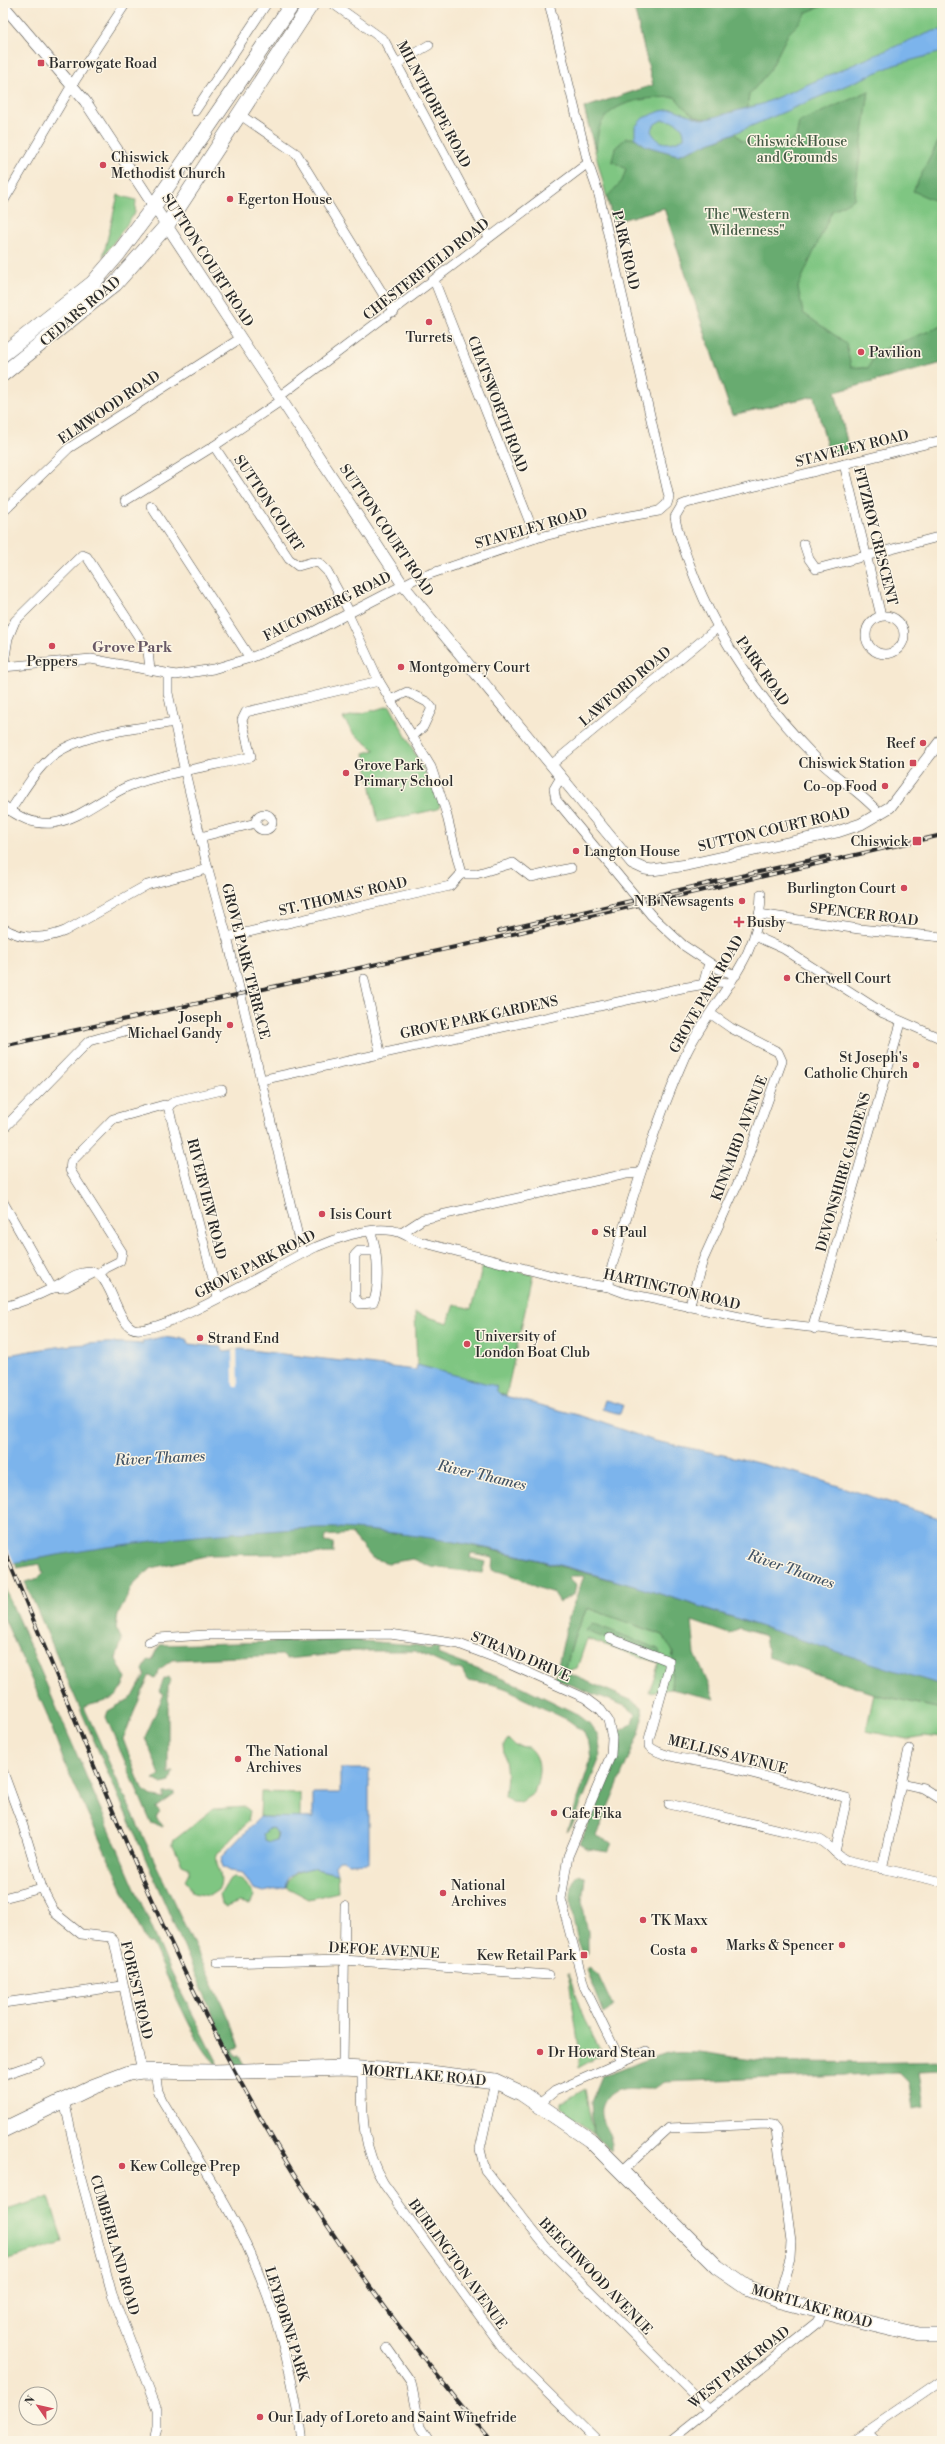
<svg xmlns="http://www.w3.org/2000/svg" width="945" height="2444" viewBox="0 0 945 2444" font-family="'Libre Bodoni',serif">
  <rect width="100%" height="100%" fill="#fcf5e5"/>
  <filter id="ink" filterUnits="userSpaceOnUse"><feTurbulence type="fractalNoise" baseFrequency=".025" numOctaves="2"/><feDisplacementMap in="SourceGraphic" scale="8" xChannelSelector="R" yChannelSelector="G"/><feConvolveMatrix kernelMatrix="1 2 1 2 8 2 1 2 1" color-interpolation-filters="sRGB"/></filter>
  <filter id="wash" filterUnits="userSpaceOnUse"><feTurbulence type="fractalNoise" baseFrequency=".012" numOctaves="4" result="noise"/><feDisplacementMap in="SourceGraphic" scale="16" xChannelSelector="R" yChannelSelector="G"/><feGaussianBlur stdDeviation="0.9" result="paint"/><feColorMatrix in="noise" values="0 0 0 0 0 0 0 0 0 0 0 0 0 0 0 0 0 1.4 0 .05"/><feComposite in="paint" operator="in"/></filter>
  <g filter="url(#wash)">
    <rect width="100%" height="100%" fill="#f7e9d1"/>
    <g fill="#7fc682" stroke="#557856">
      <path d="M633 3H942V363L835 392 849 450 829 454 814 396 732 415 664 208 613 222 584 108 653 85Z"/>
      <path d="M118 195 136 200 135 213 103 257Z"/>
      <path d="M390 706 441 803 438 809 378 822 364 753 375 750 353 733 343 718Z"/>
      <path d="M484 1262 533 1275 506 1396 456 1376 417 1365 415 1313 448 1323 454 1304 471 1309Z"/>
      <path d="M587 1608 663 1635 673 1651 671 1689 649 1692 659 1663 587 1639 577 1668 565 1672 574 1637Z"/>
      <path d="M874 1694 942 1709V1738L924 1736 907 1739 866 1731Z"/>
      <path d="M508 1739 515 1746 529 1747C544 1760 539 1777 534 1793L521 1802 511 1801 505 1796 507 1775 503 1746Z"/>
      <path d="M261 1792 300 1793V1818L260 1817Z"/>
      <path d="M245 1807 250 1811 248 1821 217 1854C214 1867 226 1876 218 1890L209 1896 193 1893 185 1880 189 1872V1867L182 1864 173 1845V1841L213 1809Z"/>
      <circle cx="270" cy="1835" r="7"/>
      <path d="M312 1868 337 1874 338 1892 309 1899 286 1887C290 1874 299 1870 312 1868Z"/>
      <path d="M234 1877 242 1878 254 1896 250 1904 239 1902 226 1907 222 1904 220 1895 229 1880Z"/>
      <path d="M568 1973 584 2019 599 2048 598 2057 578 2068 579 2048Z"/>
      <path d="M585 2089 593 2134 561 2107V2103Z"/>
      <path d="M49 2197 63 2242 3 2261V2211Z"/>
    </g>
    <g fill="#67ab70" stroke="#496b4e">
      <path d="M633 3H825L822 6 807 12 797 25 788 34 770 70 749 95 747 108C710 118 701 130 675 97 649 98 612 99 600 126 597 133 597 144 596 151L584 108 653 85Z"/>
      <path d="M869 91 854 199 832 211 798 287 803 313 846 343 851 367 868 368 876 352 942 326V363L835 392 849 450 829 454 814 396 732 415 664 208 613 222 607 197 622 181 626 169 612 161 615 148 626 138H635L646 146 678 155 735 133 741 140 764 150 789 143 796 138 799 122Z"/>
      <path d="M942 134V204L913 191Z"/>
      <path d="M332 1526 438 1538 533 1559 642 1588 942 1685V1709L874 1694 768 1657 765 1636 739 1628 729 1634 692 1621 695 1654 715 1699 671 1689 673 1652 663 1635 587 1608 574 1637 565 1672 633 1701 642 1708 643 1718 639 1733 596 1836 612 1843 608 1852 588 1849 580 1844 617 1752 618 1732 632 1724 635 1714 625 1706 555 1679 569 1616 584 1576H571L569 1579 576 1585 574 1594 560 1602 554 1593C531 1587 516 1574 492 1570L493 1557 471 1553 470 1558 485 1562 482 1573 432 1567 413 1559 388 1563 372 1558 352 1534 325 1536 324 1542 333 1543 334 1553 210 1555 151 1568 134 1583 118 1615 116 1628 122 1640 116 1659 126 1679C115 1705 107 1699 84 1707 131 1813 181 1917 230 2021L239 2048 232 2050 235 2057 239 2056 245 2066 236 2067 25 1582 39 1578 43 1574 40 1564 17 1568 13 1557 139 1535Z"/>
      <path d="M3 1584 171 1972 219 2065C198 2056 164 1967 152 1943H147L64 1762 46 1712 3 1616Z"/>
      <path d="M592 1623 658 1649 660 1653 656 1657 586 1631Z"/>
      <path d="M349 1640 416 1645 431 1650 432 1646 439 1648 438 1654 521 1686 577 1714 589 1723 598 1736 601 1755 572 1826 567 1832 591 1759 589 1744 583 1731 568 1720 520 1697C507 1685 484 1683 467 1680L462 1670 450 1667 415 1651H341L336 1654 286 1659 282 1655 172 1660 160 1669 155 1678 149 1676 123 1739 142 1789 152 1796 164 1799V1793L174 1792V1795L156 1808 160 1813 156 1817 163 1827 151 1823 106 1717 108 1711 133 1697 145 1674 143 1670 148 1660 152 1661 160 1645Z"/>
      <path d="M169 1677 171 1681 168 1685V1774L173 1771 170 1782 162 1784 153 1779 160 1775 145 1737 164 1694 159 1691 164 1679Z"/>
      <path d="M579 1874 585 1878 582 1901 588 1933V1954L585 1956C576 1945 562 1883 579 1874Z"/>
      <path d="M589 1968 598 1975 613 2007 604 2013 587 1970Z"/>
      <path d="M673 2052C705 2049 736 2060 768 2061 826 2063 884 2063 942 2061V2071L919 2072 924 2107 913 2109 909 2083 899 2073 665 2082C661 2084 656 2088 651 2089 635 2090 616 2083 605 2101 594 2119 615 2133 612 2151L593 2134 591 2102 602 2076C627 2070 647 2056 673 2052Z"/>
    </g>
    <g fill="#7bb4ec" stroke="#53708c" fill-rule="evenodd">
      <path d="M942 30V52L894 65 735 133 678 155 646 146 635 138V127L643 118 661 111 673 109 703 120 762 104 915 38 934 31ZM662 120C674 120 685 124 684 138 670 145 659 146 651 131L655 124Z"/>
      <path d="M163 1337 178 1339 179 1337 188 1340V1344L221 1347 224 1351 241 1349 416 1370 417 1365 496 1386 497 1391 501 1395 582 1416 655 1441 738 1458 804 1475 942 1519V1685C748 1627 557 1545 354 1529 325 1526 295 1529 267 1531 179 1535 90 1548 3 1565V1359H8V1355C51 1347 97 1340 142 1344L143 1341Z"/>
      <path d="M605 1400 623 1405 620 1414 602 1409Z"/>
      <path d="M340 1769H369V1863L348 1864 344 1860H339L335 1865 337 1874 312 1868 296 1872 288 1878 286 1887 264 1892 253 1889 243 1873 230 1871 223 1867 221 1861 223 1855 260 1817 313 1818V1793H340ZM270 1828 274 1829 278 1834 276 1840 270 1842 265 1840 263 1834Z"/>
    </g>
    <g fill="#f7e9d1">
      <path d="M237 1349 238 1386H233L232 1350Z"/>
      <path d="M3 1538 14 1563 3 1565Z"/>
    </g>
  </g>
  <g filter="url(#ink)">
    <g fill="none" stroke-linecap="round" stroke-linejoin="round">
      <g stroke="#4a4844" stroke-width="10">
        <g id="minor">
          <path d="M332 3 384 40 489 237"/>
          <path d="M396 64 429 45"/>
          <path d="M195 111 267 3"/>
          <path d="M239 114 297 154 394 312"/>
          <path d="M3 202 72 85 126 3"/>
          <path d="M434 280 536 538"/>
          <path d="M280 396 588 163"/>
          <path d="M214 446 289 559 298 566 312 562 319 563 327 571 350 613"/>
          <path d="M844 464 881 616"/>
          <path d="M125 501 214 446 282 400"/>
          <path d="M151 506 250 658"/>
          <path d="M3 512 69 448 241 338"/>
          <path d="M804 544 809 559 816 569 942 536"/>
          <circle cx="885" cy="635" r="19"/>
          <path d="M3 667 91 659 176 675 213 669 250 658 307 635 415 579 536 538 613 519 659 511 667 504 669 497 599 195 588 163 549 3"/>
          <path d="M3 669 8 638 15 621 82 555 87 557 148 651 150 670"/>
          <path d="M168 674V693L185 772 208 869 227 937 302 1253"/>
          <path d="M390 700 407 692 427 702 432 708 423 727 413 736"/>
          <path d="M551 765 717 628"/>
          <path d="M561 777 554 789 556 800 561 806"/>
          <path d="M3 805C18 817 33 825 53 823 81 819 104 796 129 786 167 772 212 766 251 757L242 720 246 712 379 681"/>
          <path d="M10 811C23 792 34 772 51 757 80 733 137 729 174 722"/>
          <path d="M880 814C862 793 836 778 816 758 760 701 715 636 688 560 683 546 677 532 675 517L682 505 687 503 942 440"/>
          <circle cx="264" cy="822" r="8"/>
          <path d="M200 837 256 823"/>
          <path d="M461 874H476L513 863 531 877 571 868"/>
          <path d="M759 914 859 929 942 937"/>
          <path d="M3 928C23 940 43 940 65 931L147 885 208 869"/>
          <path d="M755 936 784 949 883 1013 942 1039"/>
          <path d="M227 937 450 886 461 874 446 812 431 767 379 681 348 614"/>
          <path d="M683 945 719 969 736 975"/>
          <path d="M364 979 380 1052"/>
          <path d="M703 985 709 963"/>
          <path d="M261 1080 682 988 717 982 731 983"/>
          <path d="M168 1106 218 1298"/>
          <path d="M3 1129 89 1041 125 1031 134 1034"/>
          <path d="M3 1202 52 1288"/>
          <path d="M370 1232C378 1246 380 1288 373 1303L360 1304 355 1298V1255L359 1251H375"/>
          <path d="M403 1232 423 1219 626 1174 639 1173"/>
          <path d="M942 1236V1238"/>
          <path d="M99 1274C113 1287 117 1319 132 1328 154 1341 287 1259 316 1247 334 1239 367 1228 387 1230 399 1230 406 1236 417 1241L580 1283 609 1287 625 1293 764 1322 942 1342"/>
          <path d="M99 1274 106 1268 120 1261 122 1252 70 1170 71 1162 113 1119 164 1105 168 1106 175 1101 222 1090"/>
          <path d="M609 1287 610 1273C632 1199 654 1126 685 1056 711 999 761 962 761 894"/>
          <path d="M54 1288 66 1287 94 1273"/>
          <path d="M3 1307C20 1303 37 1296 53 1288 69 1281 72 1272 93 1272"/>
          <path d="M689 1307 703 1260 741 1176 782 1061 778 1052 731 1028 711 1014"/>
          <path d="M815 1329 814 1322 901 1023"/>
          <path d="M610 1638 669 1661V1667L649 1739V1746C662 1759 704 1761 723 1766 764 1776 806 1787 847 1798L835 1852"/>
          <path d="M149 1642 158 1638 206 1635 390 1634 459 1644 496 1658 585 1698 601 1710 608 1720 612 1738 611 1755 568 1856 561 1899 584 1986 621 2062"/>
          <path d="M3 1772 23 1826 42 1888 55 1913 81 1934 110 1937 114 1941 142 2071"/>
          <path d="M901 1783 923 1788 942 1800"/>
          <path d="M669 1804 818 1839C830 1844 835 1855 846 1860L942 1882"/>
          <path d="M882 1869 909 1749"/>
          <path d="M3 1898 42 1888"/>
          <path d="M217 1963 344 1960 549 1975"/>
          <path d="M3 2003 122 1986"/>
          <path d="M343 2068 345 1906"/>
          <path d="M362 2069C362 2113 361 2146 384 2184L503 2348 597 2441"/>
          <path d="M155 2071 158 2091 162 2100C190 2147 222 2194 246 2244 275 2305 293 2374 302 2441"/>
          <path d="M3 2075 40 2062"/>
          <path d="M495 2081 480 2149 485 2170 546 2247 708 2409"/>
          <path d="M64 2099 81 2178 112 2294 157 2409V2427L154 2441"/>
          <path d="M538 2105 555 2091 646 2051"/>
          <path d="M622 2171 669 2128 766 2124 772 2125 776 2130 791 2241 790 2259 778 2300"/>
          <path d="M387 2348 411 2382 420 2427 429 2441"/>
          <path d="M867 2431 877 2441"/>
          <path d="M670 2441 817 2323 823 2312"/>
          <path d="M853 2441 942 2380"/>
        </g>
      </g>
      <g stroke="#4a4844" stroke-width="12">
        <path id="tertiary" d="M3 5 85 101 403 585 632 863 645 869 652 870 687 865 837 832 861 824 890 807 942 739"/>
      </g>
      <g stroke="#4a4844" stroke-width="16">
        <g id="trunk">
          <path d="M3 354 93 283 118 254 154 206 293 3"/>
          <path d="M3 374 115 284 167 225 312 3"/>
          <path d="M3 2130 92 2087 129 2073 142 2071 214 2072 343 2068 422 2072 495 2081 521 2093 590 2140 717 2267 746 2287 778 2300 859 2321 919 2335H942"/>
        </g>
      </g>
      <use href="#minor" stroke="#fff" stroke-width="9"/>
      <use href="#tertiary" stroke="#fff" stroke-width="11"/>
      <use href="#trunk" stroke="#fff" stroke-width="15"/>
      <g stroke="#2b2b2b" stroke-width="4">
        <g id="rail">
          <path d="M499 931 829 856"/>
          <path d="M3 1046 478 942 942 835"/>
          <path d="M3 1548C80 1727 148 1912 241 2083 311 2212 397 2330 491 2441"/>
        </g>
      </g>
      <use href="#rail" stroke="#fcf5e5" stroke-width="2.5" stroke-dasharray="8" stroke-linecap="butt"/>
      <g stroke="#4a4844" stroke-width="10" stroke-linecap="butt">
        <path id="minor-bridge" d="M561 806 651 915 683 945"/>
      </g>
      <use href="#minor-bridge" stroke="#fff" stroke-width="9"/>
    </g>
  </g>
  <g fill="#d1495b" stroke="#fcf5e5" stroke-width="1.5">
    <rect x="37" y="59" width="8" height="8" rx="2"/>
    <circle cx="103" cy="165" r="4"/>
    <circle cx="230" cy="199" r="4"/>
    <circle cx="429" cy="322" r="4"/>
    <circle cx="861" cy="352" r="4"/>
    <circle cx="52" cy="646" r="4"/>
    <circle cx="401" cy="667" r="4"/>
    <circle cx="923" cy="743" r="4"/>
    <rect x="909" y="759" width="8" height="8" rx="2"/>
    <circle cx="346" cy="773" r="4"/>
    <circle cx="885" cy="786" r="4"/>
    <rect x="912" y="836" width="10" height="10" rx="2"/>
    <circle cx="576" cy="851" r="4"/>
    <circle cx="904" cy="888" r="4"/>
    <circle cx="742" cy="901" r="4"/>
    <path d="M737 916h4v4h4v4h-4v4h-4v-4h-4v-4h4z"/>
    <circle cx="787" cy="978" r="4"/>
    <circle cx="230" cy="1025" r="4"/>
    <circle cx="916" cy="1065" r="4"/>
    <circle cx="322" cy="1214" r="4"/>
    <circle cx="595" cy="1232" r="4"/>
    <circle cx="200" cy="1338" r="4"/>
    <circle cx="467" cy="1344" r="4"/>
    <circle cx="238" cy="1759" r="4"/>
    <circle cx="554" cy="1813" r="4"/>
    <circle cx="443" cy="1893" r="4"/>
    <circle cx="643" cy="1920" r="4"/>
    <circle cx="842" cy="1945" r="4"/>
    <circle cx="694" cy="1950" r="4"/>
    <rect x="580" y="1951" width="8" height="8" rx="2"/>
    <circle cx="540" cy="2052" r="4"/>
    <circle cx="122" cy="2166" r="4"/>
    <circle cx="260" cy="2417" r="4"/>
  </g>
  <g text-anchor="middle" stroke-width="3" stroke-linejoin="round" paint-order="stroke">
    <g font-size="14" fill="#2b2b2b" stroke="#fcf5e5" text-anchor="start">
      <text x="49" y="68">Barrowgate Road</text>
      <text x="111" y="162">Chiswick<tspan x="111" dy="16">Methodist Church</tspan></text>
      <text x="238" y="204">Egerton House</text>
      <text x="429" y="342" text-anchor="middle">Turrets</text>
      <text x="869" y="357">Pavilion</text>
      <text x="52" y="666" text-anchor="middle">Peppers</text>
      <text x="409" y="672">Montgomery Court</text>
      <text x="915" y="748" text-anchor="end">Reef</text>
      <text x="905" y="768" text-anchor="end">Chiswick Station</text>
      <text x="354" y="770">Grove Park<tspan x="354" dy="16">Primary School</tspan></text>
      <text x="877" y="791" text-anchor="end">Co-op Food</text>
      <text x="908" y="846" text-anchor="end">Chiswick</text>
      <text x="584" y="856">Langton House</text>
      <text x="896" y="893" text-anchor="end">Burlington Court</text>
      <text x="734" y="906" text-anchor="end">N B Newsagents</text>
      <text x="747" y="927">Busby</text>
      <text x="795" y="983">Cherwell Court</text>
      <text x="222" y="1022" text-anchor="end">Joseph<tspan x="222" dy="16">Michael Gandy</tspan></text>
      <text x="908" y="1062" text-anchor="end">St Joseph's<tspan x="908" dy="16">Catholic Church</tspan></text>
      <text x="330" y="1219">Isis Court</text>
      <text x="603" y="1237">St Paul</text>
      <text x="475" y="1341">University of<tspan x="475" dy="16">London Boat Club</tspan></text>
      <text x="208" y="1343">Strand End</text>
      <text x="246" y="1756">The National<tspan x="246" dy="16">Archives</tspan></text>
      <text x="562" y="1818">Cafe Fika</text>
      <text x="451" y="1890">National<tspan x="451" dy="16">Archives</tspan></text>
      <text x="651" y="1925">TK Maxx</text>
      <text x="834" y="1950" text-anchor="end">Marks &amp; Spencer</text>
      <text x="686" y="1955" text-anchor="end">Costa</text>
      <text x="576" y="1960" text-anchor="end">Kew Retail Park</text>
      <text x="548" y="2057">Dr Howard Stean</text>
      <text x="130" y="2171">Kew College Prep</text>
      <text x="268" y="2422">Our Lady of Loreto and Saint Winefride</text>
    </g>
    <g font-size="14" fill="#2b2b2b" stroke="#fcf5e5">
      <text transform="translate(434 104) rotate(62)" y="5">MILNTHORPE ROAD</text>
      <text transform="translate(626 250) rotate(77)" y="5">PARK ROAD</text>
      <text transform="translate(208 260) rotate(57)" y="5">SUTTON COURT ROAD</text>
      <text transform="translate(426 269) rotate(-38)" y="5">CHESTERFIELD ROAD</text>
      <text transform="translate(80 311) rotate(-40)" y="5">CEDARS ROAD</text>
      <text transform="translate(498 404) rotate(69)" y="5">CHATSWORTH ROAD</text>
      <text transform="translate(109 407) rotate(-34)" y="5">ELMWOOD ROAD</text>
      <text transform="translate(852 448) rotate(-14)" y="5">STAVELEY ROAD</text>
      <text transform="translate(269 503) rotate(56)" y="5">SUTTON COURT</text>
      <text transform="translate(531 528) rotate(-16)" y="5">STAVELEY ROAD</text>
      <text transform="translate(387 530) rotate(56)" y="5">SUTTON COURT ROAD</text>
      <text transform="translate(876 536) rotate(76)" y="5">FITZROY CRESCENT</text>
      <text transform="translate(327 606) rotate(-26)" y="5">FAUCONBERG ROAD</text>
      <text transform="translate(763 671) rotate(55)" y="5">PARK ROAD</text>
      <text transform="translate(625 686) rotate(-40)" y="5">LAWFORD ROAD</text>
      <text transform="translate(774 829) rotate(-13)" y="5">SUTTON COURT ROAD</text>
      <text transform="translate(343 896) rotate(-13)" y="5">ST. THOMAS' ROAD</text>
      <text transform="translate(864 914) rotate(7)" y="5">SPENCER ROAD</text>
      <text transform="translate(246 961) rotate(76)" y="5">GROVE PARK TERRACE</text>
      <text transform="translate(706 994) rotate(-60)" y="5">GROVE PARK ROAD</text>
      <text transform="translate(479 1017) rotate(-12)" y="5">GROVE PARK GARDENS</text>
      <text transform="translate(739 1138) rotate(-69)" y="5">KINNAIRD AVENUE</text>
      <text transform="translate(843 1172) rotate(-74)" y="5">DEVONSHIRE GARDENS</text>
      <text transform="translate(207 1199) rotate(76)" y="5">RIVERVIEW ROAD</text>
      <text transform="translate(255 1264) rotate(-27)" y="5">GROVE PARK ROAD</text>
      <text transform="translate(672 1289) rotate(13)" y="5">HARTINGTON ROAD</text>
      <text transform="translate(521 1656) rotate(23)" y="5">STRAND DRIVE</text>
      <text transform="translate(728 1754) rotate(14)" y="5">MELLISS AVENUE</text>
      <text transform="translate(384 1950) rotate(3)" y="5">DEFOE AVENUE</text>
      <text transform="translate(137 1990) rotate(77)" y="5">FOREST ROAD</text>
      <text transform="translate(424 2075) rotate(5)" y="5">MORTLAKE ROAD</text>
      <text transform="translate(115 2245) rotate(74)" y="5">CUMBERLAND ROAD</text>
      <text transform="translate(458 2264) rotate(54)" y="5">BURLINGTON AVENUE</text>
      <text transform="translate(596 2276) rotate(46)" y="5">BEECHWOOD AVENUE</text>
      <text transform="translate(812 2306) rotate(16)" y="5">MORTLAKE ROAD</text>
      <text transform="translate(287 2324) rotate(73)" y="5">LEYBORNE PARK</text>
      <text transform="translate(739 2367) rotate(-38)" y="5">WEST PARK ROAD</text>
    </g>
    <g font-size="14" fill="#445a45" stroke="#fcf5e5">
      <text x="797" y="146">Chiswick House<tspan x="797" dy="16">and Grounds</tspan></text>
      <text x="747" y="219">The "Western<tspan x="747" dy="16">Wilderness"</tspan></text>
    </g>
    <g font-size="15" font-weight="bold" fill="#685865" stroke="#fcf5e5">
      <text x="132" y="652">Grove Park</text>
    </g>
    <g font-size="15" font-style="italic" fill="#435465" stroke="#fcf5e5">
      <text transform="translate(160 1458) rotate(-3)" y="5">River Thames</text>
      <text transform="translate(482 1475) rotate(13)" y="5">River Thames</text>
      <text transform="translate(791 1569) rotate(19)" y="5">River Thames</text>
    </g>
  </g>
  <rect width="945" height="2444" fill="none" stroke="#fcf5e5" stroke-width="16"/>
  <g transform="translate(38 2406) rotate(304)"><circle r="19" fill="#fcf5e5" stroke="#a8a49b"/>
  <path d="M0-3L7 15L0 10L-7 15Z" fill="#d1495b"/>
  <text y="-6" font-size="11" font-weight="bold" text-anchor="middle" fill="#2b2b2b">N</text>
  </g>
</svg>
